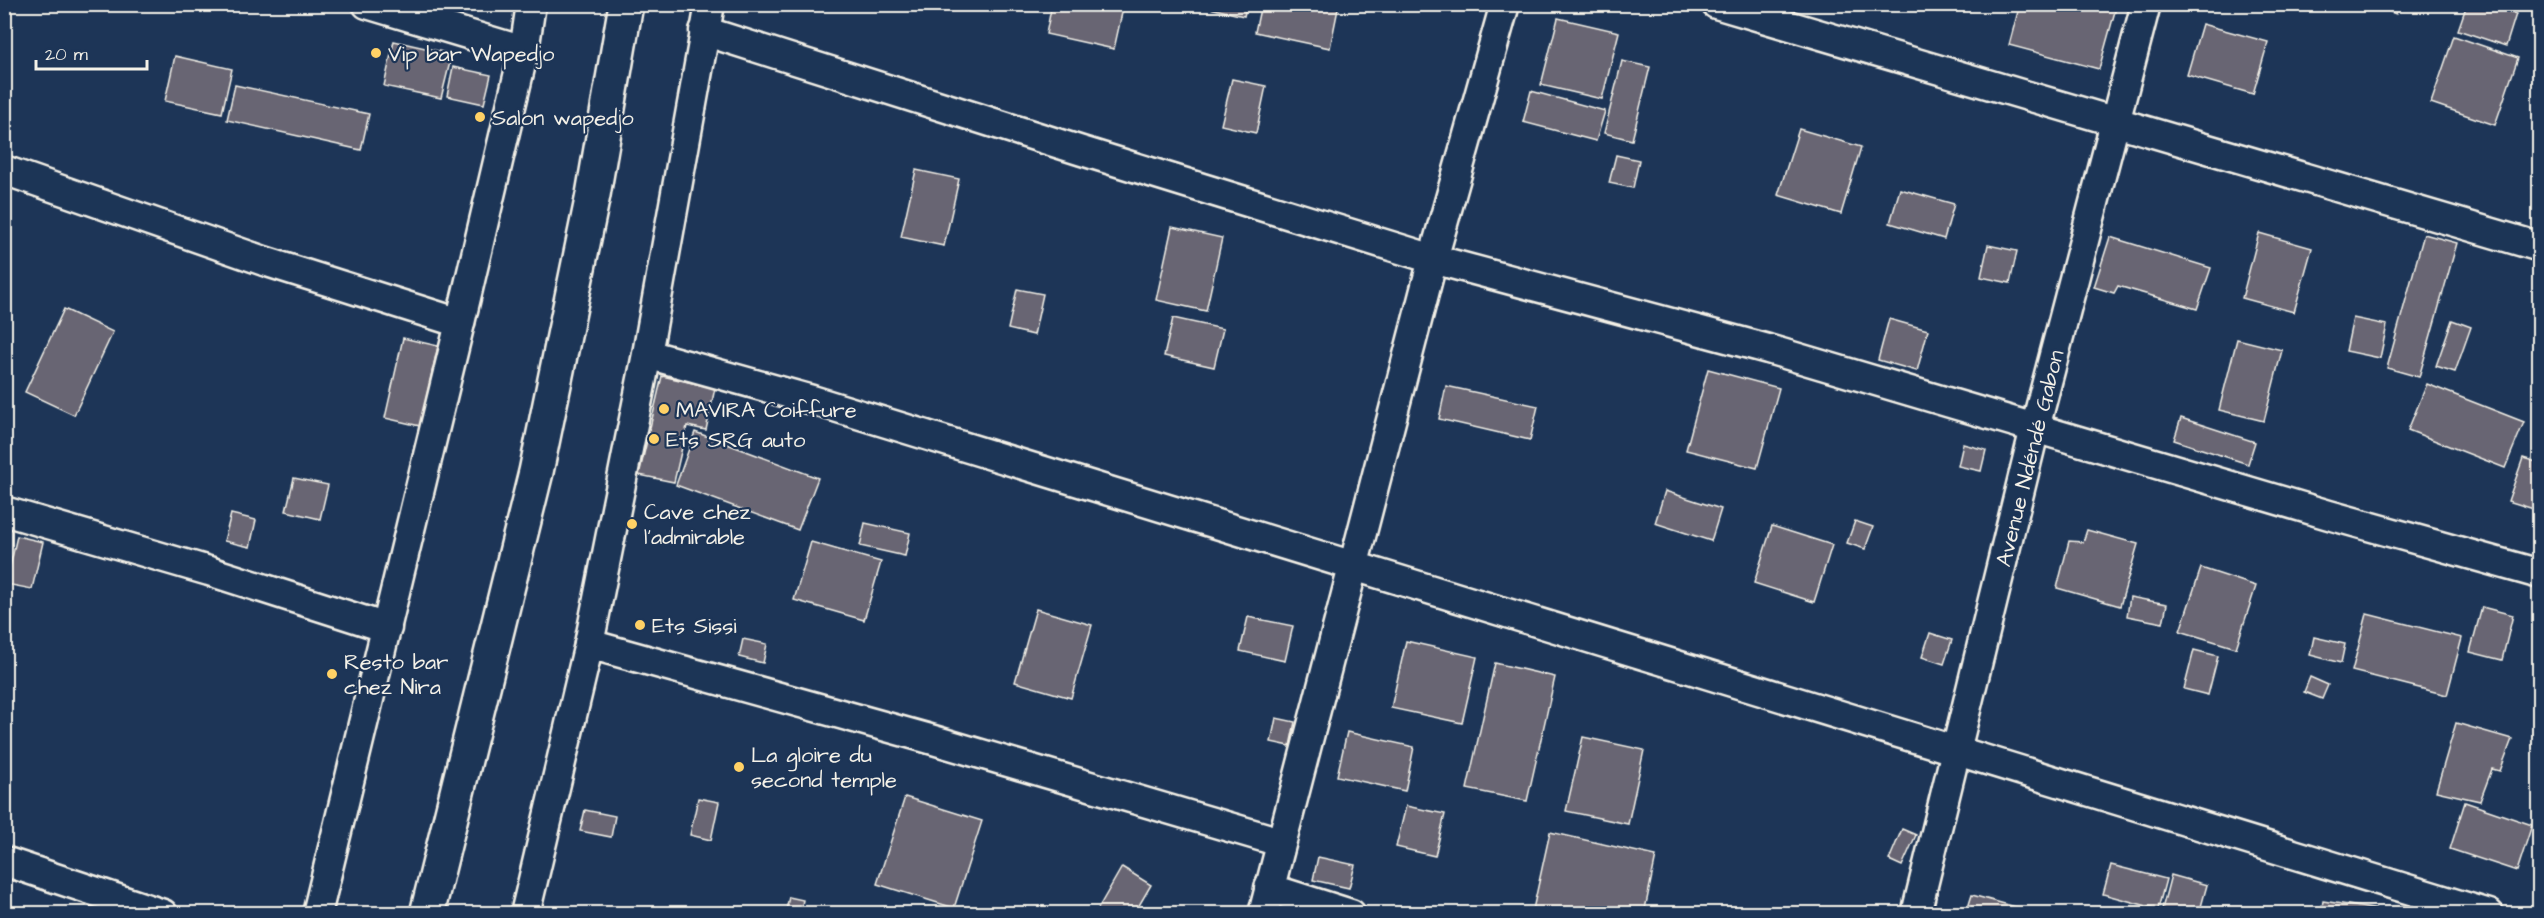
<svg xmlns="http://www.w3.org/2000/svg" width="2544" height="918" viewBox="0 0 2544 918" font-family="'Architects Daughter',sans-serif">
  <rect width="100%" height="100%" fill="#1d3557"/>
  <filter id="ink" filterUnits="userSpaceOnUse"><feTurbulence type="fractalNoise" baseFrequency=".0167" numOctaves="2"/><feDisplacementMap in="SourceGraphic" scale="12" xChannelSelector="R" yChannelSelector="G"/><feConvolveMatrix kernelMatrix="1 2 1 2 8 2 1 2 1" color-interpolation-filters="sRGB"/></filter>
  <g filter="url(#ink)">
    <g fill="#686573" stroke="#f4f1e8" stroke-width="1.5">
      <path d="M1052 4H1124L1114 49 1046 34Z"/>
      <path d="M1193 4H1247L1244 16Z"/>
      <path d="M1261 4H1339L1330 48 1255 32Z"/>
      <path d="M2020 4H2117L2099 69 2009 45Z"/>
      <path d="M2370 4H2400L2396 14Z"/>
      <path d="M2467 4H2488L2516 14 2506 46 2458 30Z"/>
      <path d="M1558 18 1619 32 1602 99 1541 85Z"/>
      <path d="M2202 24 2268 42 2253 94 2187 75Z"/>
      <path d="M2454 36 2518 58 2495 125 2431 103Z"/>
      <path d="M394 41 452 54 441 98 384 86Z"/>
      <path d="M175 56 232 69 222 113 165 101Z"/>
      <path d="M1622 61 1650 67 1632 140 1604 133Z"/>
      <path d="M453 67 491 75 484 104 447 96Z"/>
      <path d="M1232 79 1266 86 1256 133 1221 125Z"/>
      <path d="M235 85 369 114 361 150 227 120Z"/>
      <path d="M1531 91 1605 111 1596 141 1523 122Z"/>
      <path d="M1799 129 1861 147 1841 214 1778 195Z"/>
      <path d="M1616 155 1639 160 1633 188 1609 183Z"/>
      <path d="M916 170 959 179 944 246 901 237Z"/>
      <path d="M1900 189 1954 204 1944 239 1890 223Z"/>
      <path d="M1172 227 1222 238 1206 311 1156 300Z"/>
      <path d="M2259 233 2312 248 2294 312 2242 298Z"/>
      <path d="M2424 234 2457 243 2419 377 2387 368Z"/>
      <path d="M2110 237 2211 268 2197 309 2118 286 2114 293 2094 287Z"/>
      <path d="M1988 245 2017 251 2010 283 1981 277Z"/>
      <path d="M1017 289 1043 294 1034 335 1008 329Z"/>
      <path d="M64 309 113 332 74 415 25 392Z"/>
      <path d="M1173 318 1223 329 1214 367 1164 356Z"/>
      <path d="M2353 318 2387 325 2380 358 2346 351Z"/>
      <path d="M1889 319 1928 330 1917 371 1878 360Z"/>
      <path d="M2452 320 2471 327 2455 372 2436 366Z"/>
      <path d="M403 338 438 346 420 426 385 418Z"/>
      <path d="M2237 339 2282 350 2264 421 2219 410Z"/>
      <path d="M1708 369 1779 388 1757 468 1686 450Z"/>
      <path d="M662 376 715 388 706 430 687 426 674 482 639 475Z"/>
      <path d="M2427 384 2524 422 2505 468 2408 430Z"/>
      <path d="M1446 386 1538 406 1530 440 1439 419Z"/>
      <path d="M2181 418 2255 442 2248 464 2174 440Z"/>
      <path d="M695 432 818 478 798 530 676 485Z"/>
      <path d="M1963 444 1986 450 1981 471 1958 466Z"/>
      <path d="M2523 458 2540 463V511L2508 501Z"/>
      <path d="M294 478 328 485 320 519 286 511Z"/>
      <path d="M1665 491 1721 509 1711 541 1655 523Z"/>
      <path d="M231 514 256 520 250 547 224 541Z"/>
      <path d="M1855 521 1873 527 1865 549 1847 543Z"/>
      <path d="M865 523 910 533 905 556 860 546Z"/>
      <path d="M1772 526 1832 545 1814 602 1754 583Z"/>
      <path d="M2087 530 2138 544 2120 606 2057 588 2069 541 2083 542Z"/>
      <path d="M17 536 43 542 32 589 6 584Z"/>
      <path d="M811 542 881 562 864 620 794 600Z"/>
      <path d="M2201 568 2256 586 2236 648 2180 631Z"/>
      <path d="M2130 597 2167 604 2163 623 2127 616Z"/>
      <path d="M2482 607 2513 615 2502 660 2470 652Z"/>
      <path d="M1036 609 1092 625 1071 698 1015 682Z"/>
      <path d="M2367 614 2462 638 2447 695 2352 671Z"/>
      <path d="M1248 617 1293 626 1285 661 1240 651Z"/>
      <path d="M1930 633 1952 640 1944 664 1922 657Z"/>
      <path d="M2314 637 2345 644 2341 663 2310 655Z"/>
      <path d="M743 639 767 644 763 663 739 657Z"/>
      <path d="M1406 641 1477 657 1462 723 1391 708Z"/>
      <path d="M2194 650 2218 656 2208 695 2184 689Z"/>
      <path d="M1495 663 1555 677 1527 801 1467 789Z"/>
      <path d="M2310 677 2328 685 2322 699 2304 692Z"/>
      <path d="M1276 718 1295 722 1290 746 1271 742Z"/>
      <path d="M2456 723 2512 739 2500 771 2492 769 2480 801 2436 791Z"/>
      <path d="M1347 732 1414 747 1405 791 1337 776Z"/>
      <path d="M1583 737 1644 750 1628 824 1566 811Z"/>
      <path d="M905 797 982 821 954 908 877 884Z"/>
      <path d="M698 798 719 802 711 840 690 835Z"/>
      <path d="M2465 802 2532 825 2517 871 2450 849Z"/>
      <path d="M1406 806 1445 814 1435 856 1396 847Z"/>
      <path d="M585 810 615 816 611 837 580 831Z"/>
      <path d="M1902 829 1916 835 1902 866 1889 860Z"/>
      <path d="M1550 832 1656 856 1644 914H1532Z"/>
      <path d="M1318 857 1355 865 1349 888 1313 880Z"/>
      <path d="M2111 865 2166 879 2158 909 2103 894Z"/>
      <path d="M1122 867 1151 885 1134 914H1095Z"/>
      <path d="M2171 875 2207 885 2199 914 2161 913Z"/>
      <path d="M1972 895 2023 909 2022 914H1966Z"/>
      <path d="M789 897 803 900 800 914H785Z"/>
      <path d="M2323 901 2385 911V914H2321Z"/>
    </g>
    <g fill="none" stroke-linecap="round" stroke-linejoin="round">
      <g stroke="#f4f1e8" stroke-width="33">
        <g id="street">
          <path d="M367 4 524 51"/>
          <path d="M1716 4 2540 247"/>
          <path d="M704 31 1082 151 1433 259 1768 349 2329 515 2540 574"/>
          <path d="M4 170 264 261 460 323"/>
          <path d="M647 354 812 400 2489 914"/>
          <path d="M4 511 209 571 387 628"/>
          <path d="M589 644 930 739 1280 842"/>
          <path d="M4 861 163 914"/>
          <path d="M1269 888 1351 914"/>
          <path d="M317 914 460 323 524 51 531 4"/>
          <path d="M525 914 589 644 647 354 710 4"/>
          <path d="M1263 914 1433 259 1505 4"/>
          <path d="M1916 914 2035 428 2146 4"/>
        </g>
      </g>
      <g stroke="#f4f1e8" stroke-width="38">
        <path id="highway" d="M427 914 536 472 593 195 626 4"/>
      </g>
      <use href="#street" stroke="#1d3557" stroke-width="28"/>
      <use href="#highway" stroke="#1d3557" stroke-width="33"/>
    </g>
  </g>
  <g fill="#ffd166" stroke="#1d3557" stroke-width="2">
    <circle cx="376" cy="53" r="6"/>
    <circle cx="480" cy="117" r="6"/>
    <circle cx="664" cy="409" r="6"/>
    <circle cx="654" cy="439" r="6"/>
    <circle cx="632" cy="524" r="6"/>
    <circle cx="640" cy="625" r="6"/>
    <circle cx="332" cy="674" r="6"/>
    <circle cx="739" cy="767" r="6"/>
  </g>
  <g text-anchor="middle" stroke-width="4.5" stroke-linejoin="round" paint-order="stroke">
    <g font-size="22" fill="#f4f1e8" stroke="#1d3557" text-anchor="start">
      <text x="388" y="61">Vip bar Wapedjo</text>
      <text x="492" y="125">Salon wapedjo</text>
      <text x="676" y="417">MAVIRA Coiffure</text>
      <text x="666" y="447">Ets SRG auto</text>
      <text x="644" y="519">Cave chez<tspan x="644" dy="25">l'admirable</tspan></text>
      <text x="652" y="633">Ets Sissi</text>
      <text x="344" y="669">Resto bar<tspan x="344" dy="25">chez Nira</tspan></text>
      <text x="751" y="762">La gloire du<tspan x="751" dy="25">second temple</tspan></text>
    </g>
    <g font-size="22" fill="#f4f1e8" stroke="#1d3557">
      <text transform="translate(2029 458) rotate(-76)" y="8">Avenue Ndéndé Gabon</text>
    </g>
  </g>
  <rect width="2544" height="918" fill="none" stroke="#1d3557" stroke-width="24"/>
  <rect x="12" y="12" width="2520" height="894" fill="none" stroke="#f4f1e8" stroke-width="2" filter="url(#ink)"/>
  <path d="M36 60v9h111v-9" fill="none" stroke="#f4f1e8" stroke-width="3"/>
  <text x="45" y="60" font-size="18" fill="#f4f1e8" stroke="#1d3557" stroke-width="4.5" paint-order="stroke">20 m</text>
</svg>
